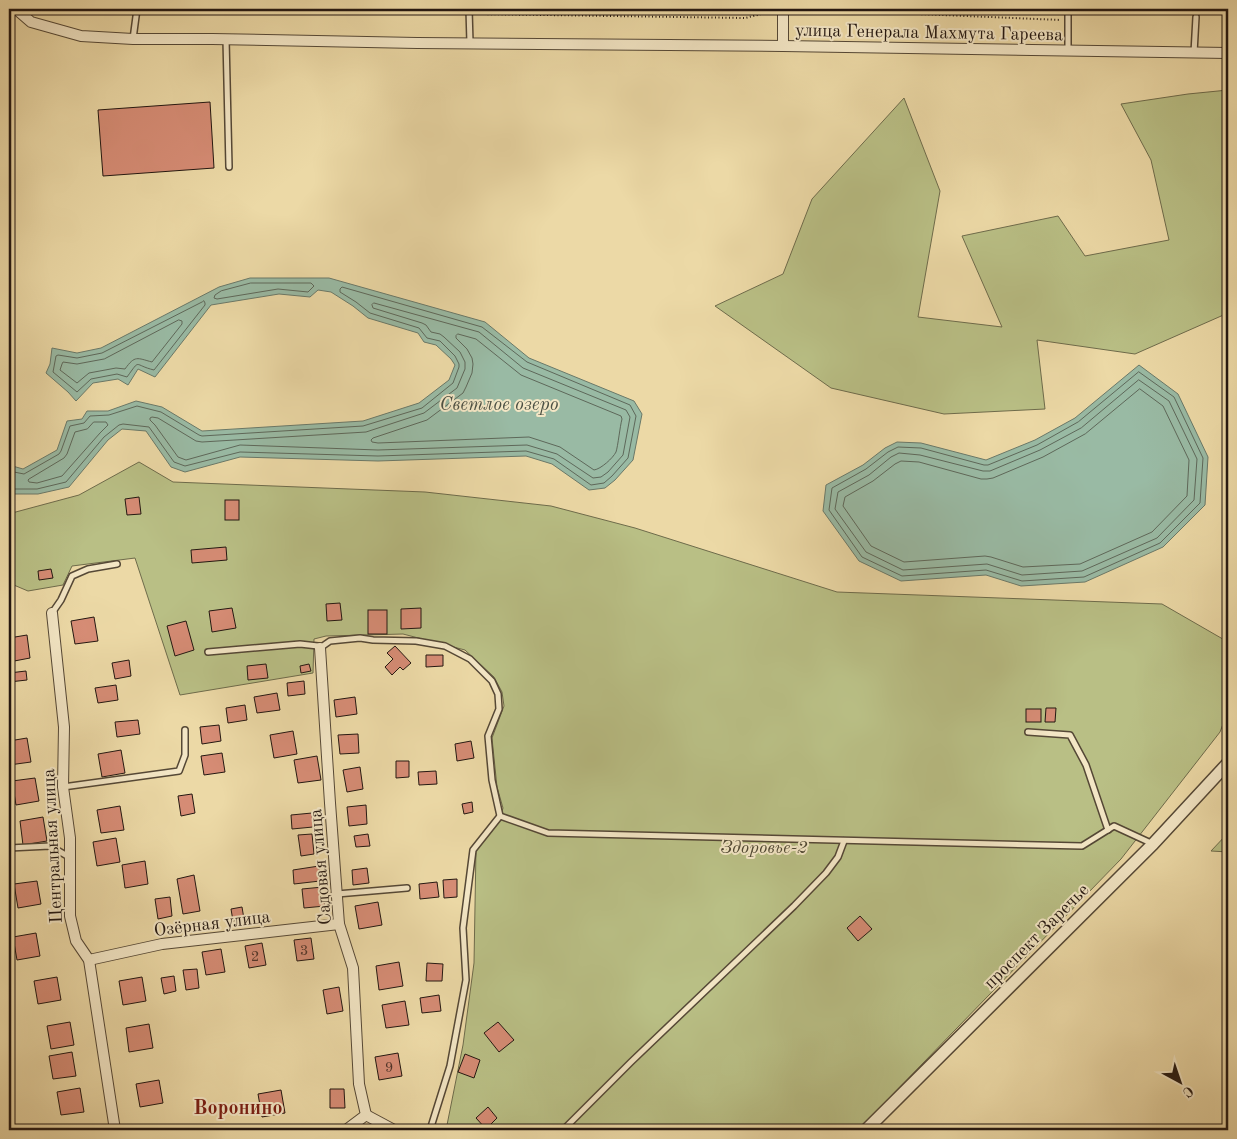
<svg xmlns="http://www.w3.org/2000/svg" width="1237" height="1139" viewBox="0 0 1237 1139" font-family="'Old Standard TT',serif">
  <rect width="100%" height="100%" fill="#ecd9a6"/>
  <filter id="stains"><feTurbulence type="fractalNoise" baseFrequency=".004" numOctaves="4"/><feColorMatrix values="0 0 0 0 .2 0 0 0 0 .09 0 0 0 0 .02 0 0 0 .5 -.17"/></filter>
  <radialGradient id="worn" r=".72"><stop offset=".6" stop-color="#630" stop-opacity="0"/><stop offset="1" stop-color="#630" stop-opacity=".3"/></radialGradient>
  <g fill="#b9bf85" stroke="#6e6b4b">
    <path d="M1228 90V313L1135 354 1037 340 1045 409 944 414 831 388 715 306 783 274 812 199 904 98 940 191 918 317 1002 327 962 236 1058 216 1085 256 1169 240 1151 160 1121 104 1188 94Z"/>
    <path d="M139 462 173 482 425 492 551 506 635 528 837 592 1162 604 1228 642V711L1220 732 1121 859 858 1130H446L463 1045 474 963 476 849 499 822 503 808 497 787 492 738 504 706 502 692 494 677 465 650 403 634 326 636 314 639 313 673 180 695 135 558 72 566 63 585 28 591 9 583V516L12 513 79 495Z"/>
    <path d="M1228 833V852L1211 851Z"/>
  </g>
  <g fill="#99baa4" stroke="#6a7969">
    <path d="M250 278H329L485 322 529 358 634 401 642 414 633 460 615 480 605 488 589 490 552 464 526 456 378 461 240 457 185 472 171 467 146 431 122 429 108 440 69 487 38 494H9V465L23 469 57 450 67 421 82 419 87 411H108L136 401 162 407 202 431 363 421 419 403 449 380 455 365 451 359 436 345 424 342 418 333 368 318 353 306 331 292 318 290 310 297 279 294 211 305 155 377 138 369 128 385 118 379 93 383 76 401 68 392 46 373 50 364 52 348 77 353 101 348 219 287Z"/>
    <path d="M1139 365 1178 394 1208 457 1205 505 1163 547 1085 582 1021 586 986 575 901 581 859 561 823 511 826 485 863 465 885 448 897 442 921 443 986 460 1035 440 1075 418Z"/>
  </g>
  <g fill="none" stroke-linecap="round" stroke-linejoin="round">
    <g stroke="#5e685a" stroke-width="1">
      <path d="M251 283H311L314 286 308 292 278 289 217 299 214 298 215 295 221 291Z"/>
      <path d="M204 301 205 303V305L154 370C133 365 141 358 127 377L117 374 91 379 77 392 53 372 56 356 58 355 77 358 102 353 202 302Z"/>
      <path d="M374 303 479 332 523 368 626 410 630 417 623 455 608 472 601 477 593 478 557 454 527 445 378 450 240 445 186 460 178 457 155 425 150 420V418L152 417 158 418 196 441 202 442 366 432 424 413 457 388 465 369V362L460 352 444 337 440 334 431 332 426 325 422 323 373 308 372 305Z"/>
      <path d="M179 320 182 321V324L152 362C137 358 135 355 125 369L116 368 89 373 77 383 60 370 62 364 63 362 77 364 104 359Z"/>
      <path d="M458 334 476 339 521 375 621 416 622 419C620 426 618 446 616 452 613 458 601 469 594 470L560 447 529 437 378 443 372 442 371 440 373 438 427 420 463 393 466 387 472 373 473 364 472 358 467 349 456 338V336Z"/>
      <path d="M1139 372 1174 397 1203 458 1200 503 1160 543 1084 577 1022 581 986 570 902 576 862 557 829 510 832 488 866 469 888 452 898 447 921 448 984 465H988L1037 445 1078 422Z"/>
      <path d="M1139 380 1169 401 1197 459 1194 500 1157 538 1082 571 1022 575 987 564 903 570 866 552 835 509 838 492 869 475 891 457 899 453 920 455 983 471H990L1040 450 1081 428Z"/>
      <path d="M1140 389 1163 406 1189 460 1187 496 1152 532 1080 564 1023 567 991 557 985 556 904 562 871 546 843 506 845 497 873 481 895 464 901 461 919 462 981 479H987L993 478 1043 457 1085 434Z"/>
      <path d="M94 422H106L108 425 100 433 62 476 37 483 29 482 28 480 29 479 64 458 67 454 75 432 87 429Z"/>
      <path d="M9 471 24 474 59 454 61 451 70 426 84 423 90 416 109 415 137 406 161 412 199 435 202 436 363 426 422 408 453 383 459 367V364L455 356 440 341 427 338 419 328 370 313 356 302 340 292V289L342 287 482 327 527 362 630 405 636 416 628 458 612 476 604 483 591 485 554 459 526 451 378 456 240 452 185 466 174 462 149 427 123 424 119 425 104 437 66 482 37 489H9"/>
    </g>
  </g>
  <g fill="#d68c75" stroke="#231711">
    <path d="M210 102 214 168 103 176 98 110Z"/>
    <path d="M139 497 141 514 127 515 125 499Z"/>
    <rect x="225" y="500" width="14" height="20"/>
    <path d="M226 547 227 560 192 563 191 550Z"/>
    <path d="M51 569 53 578 39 580 38 571Z"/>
    <path d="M340 603 342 620 327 621 326 604Z"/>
    <path d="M232 608 236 628 212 632 209 611Z"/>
    <path d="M421 608V628L401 629V609Z"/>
    <rect x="368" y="610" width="19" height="24"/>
    <path d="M94 617 98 641 75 644 71 621Z"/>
    <path d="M186 621 194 650 175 656 167 626Z"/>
    <path d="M27 635 30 658 9 662V638Z"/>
    <path d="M395 646 411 663 403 670 400 667 392 675 385 667 393 659 387 653Z"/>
    <path d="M426 655H443V666L426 667Z"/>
    <path d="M129 660 131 676 115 679 112 663Z"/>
    <path d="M266 664 268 678 248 680 247 666Z"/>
    <path d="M309 664 311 671 301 673 300 666Z"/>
    <path d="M26 671 27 680 9 682V673Z"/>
    <path d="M304 681 305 694 288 696 287 683Z"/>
    <path d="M116 685 118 700 98 703 95 688Z"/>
    <path d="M277 693 280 710 257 713 254 697Z"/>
    <path d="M355 697 357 714 336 717 334 700Z"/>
    <path d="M245 705 247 720 228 723 226 708Z"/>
    <path d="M1046 708H1056L1055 722H1045Z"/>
    <rect x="1026" y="709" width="15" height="13"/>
    <path d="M138 720 140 734 117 737 115 722Z"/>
    <path d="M219 725 221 741 202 744 200 727Z"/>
    <path d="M293 731 297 754 274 758 270 735Z"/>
    <path d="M358 734 359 753 340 754 338 735Z"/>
    <path d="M27 738 31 762 9 765V741Z"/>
    <path d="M471 741 474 758 457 761 455 744Z"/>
    <path d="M121 750 125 773 102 777 98 754Z"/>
    <path d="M222 753 225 772 204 775 201 756Z"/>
    <path d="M317 756 321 780 298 783 294 760Z"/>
    <path d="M396 761H409V777L396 778Z"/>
    <path d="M360 767 363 789 347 792 343 770Z"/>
    <path d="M436 771 437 784 419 785 418 772Z"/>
    <path d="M35 778 39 801 16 805 12 781Z"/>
    <path d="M192 794 195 813 181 816 178 796Z"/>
    <path d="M472 802 473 812 464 814 462 804Z"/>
    <path d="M366 805 367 824 349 826 347 807Z"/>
    <path d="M120 806 124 830 101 833 97 810Z"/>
    <path d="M312 813 313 827 292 829 291 815Z"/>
    <path d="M43 817 47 841 23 845 20 821Z"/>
    <path d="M312 834 314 854 301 856 298 835Z"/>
    <path d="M368 834 370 846 356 847 354 836Z"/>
    <path d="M116 838 120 862 97 866 93 842Z"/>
    <path d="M145 861 148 884 125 888 122 865Z"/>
    <path d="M319 866 320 881 294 884 293 870Z"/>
    <path d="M367 868 369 883 353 885 352 870Z"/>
    <path d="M194 875 200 911 183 914 177 879Z"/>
    <path d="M457 879V897L444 898 443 880Z"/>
    <path d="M37 881 41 904 18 908 14 884Z"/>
    <path d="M437 882 439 897 420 899 419 884Z"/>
    <path d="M323 887 325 906 304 908 302 889Z"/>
    <path d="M170 897 172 916 158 919 155 899Z"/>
    <path d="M378 902 382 925 359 929 355 906Z"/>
    <path d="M242 907 244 919 233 921 231 909Z"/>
    <path d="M860 916 872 929 858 941 847 928Z"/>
    <path d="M36 933 40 956 17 960 13 937Z"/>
    <path d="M311 938 314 959 297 961 294 940Z"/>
    <path d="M262 943 266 965 249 968 245 946Z"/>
    <path d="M221 949 225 972 206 975 202 952Z"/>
    <path d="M399 962 403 986 379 990 376 966Z"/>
    <path d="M427 963 443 964 442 981H426Z"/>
    <path d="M197 969 199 988 186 990 183 970Z"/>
    <path d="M174 976 176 991 164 994 161 978Z"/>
    <path d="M57 977 61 1000 38 1004 34 981Z"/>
    <path d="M142 977 146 1001 123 1005 119 981Z"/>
    <path d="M339 987 343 1011 327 1014 323 990Z"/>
    <path d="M439 995 441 1011 422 1013 420 998Z"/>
    <path d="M405 1001 409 1025 386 1028 382 1005Z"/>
    <path d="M70 1022 74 1045 51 1049 47 1026Z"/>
    <path d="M498 1022 514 1040 499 1052 484 1033Z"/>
    <path d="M149 1024 153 1048 129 1052 126 1028Z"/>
    <path d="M72 1052 76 1076 53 1079 49 1056Z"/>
    <path d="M398 1053 402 1076 379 1080 375 1057Z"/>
    <path d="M465 1054 480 1060 474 1078 458 1072Z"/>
    <path d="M159 1080 163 1103 140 1107 136 1084Z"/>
    <path d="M80 1088 84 1112 61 1115 57 1092Z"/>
    <path d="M330 1089H344L345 1108H330Z"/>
    <path d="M281 1090 285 1113 262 1117 258 1094Z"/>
    <path d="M488 1107 497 1118 486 1129 476 1118Z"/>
  </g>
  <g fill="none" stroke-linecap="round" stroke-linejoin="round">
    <g stroke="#554836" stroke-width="8">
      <g id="service">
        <path d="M469 9 470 43"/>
        <path d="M1068 9V51"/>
        <path d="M133 39 137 9"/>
        <path d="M226 39 229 167"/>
        <path d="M1194 53 1196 17"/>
        <path d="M52 613 61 600 72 576 88 569 117 564"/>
        <path d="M208 652 300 644 318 646 320 648 330 641 360 638 373 640 416 641 445 646 470 659 492 681 498 694 499 709 488 736 492 780 500 816 473 850 463 928 466 980 450 1066 430 1130"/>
        <path d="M1028 732 1070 735 1086 765 1108 830"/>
        <path d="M63 787 179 771 185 755V730"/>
        <path d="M500 816 548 833 1082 846 1114 826 1153 844"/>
        <path d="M9 848 50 846 69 857"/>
        <path d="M337 894 407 888"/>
        <path d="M563 1130 631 1062 794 906 826 873 838 857 844 841"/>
      </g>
    </g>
    <g stroke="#554836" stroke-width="12">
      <g id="minor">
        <path d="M16 9 31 22 81 36 133 39H212L417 43 783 46 1228 53"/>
        <path d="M783 46V9"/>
        <path d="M52 613 64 727 63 787 70 838V916L76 941 89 960 115 1130"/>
        <path d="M320 648 330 803 339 924 353 968 359 1084 366 1115 346 1130"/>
        <path d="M89 960 162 944 339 924"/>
        <path d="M366 1115 394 1130"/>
      </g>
    </g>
    <g stroke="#554836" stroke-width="14">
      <path id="tertiary" d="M866 1130 1153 844 1228 763"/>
    </g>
    <g stroke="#231711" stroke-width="2" stroke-dasharray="1 2.5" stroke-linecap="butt">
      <path d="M192 9 462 13"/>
      <path d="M799 9 1061 20"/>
      <path d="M477 14 745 18 774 11"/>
    </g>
    <use href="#service" stroke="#f3e6c5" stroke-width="5"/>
    <use href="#minor" stroke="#f3e6c5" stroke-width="10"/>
    <use href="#tertiary" stroke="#f3e6c5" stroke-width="11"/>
  </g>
  <g text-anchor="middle" stroke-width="4" stroke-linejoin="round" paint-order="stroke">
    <g font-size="15" fill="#50342a">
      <text x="304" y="955">3</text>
      <text x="255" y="961">2</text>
      <text x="389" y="1072">9</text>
    </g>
    <g font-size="18" fill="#231711" stroke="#f3e6c5">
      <text transform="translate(929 32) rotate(1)" y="6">улица Генерала Махмута Гареева</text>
      <text transform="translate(52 846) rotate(-93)" y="6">Центральная улица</text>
      <text transform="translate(320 867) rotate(-95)" y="6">Садовая улица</text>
      <text transform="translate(212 923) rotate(-7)" y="6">Озёрная улица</text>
      <text transform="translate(1036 936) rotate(-45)" y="6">проспект Заречье</text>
    </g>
    <g font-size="18" font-style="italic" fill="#504934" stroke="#f3e6c5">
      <text x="764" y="853">Здоровье-2</text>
    </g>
    <g font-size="19" font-style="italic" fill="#4c5044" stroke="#f3e6c5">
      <text x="499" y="410">Светлое озеро</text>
    </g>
    <g font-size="20" font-weight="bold" fill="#7a1f14" stroke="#f3e6c5">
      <text x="238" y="1114">Воронино</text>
    </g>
  </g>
  <rect width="1237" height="1139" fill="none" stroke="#ecd9a6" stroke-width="30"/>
  <rect x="10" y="10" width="1217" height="1119" fill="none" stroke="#231711" stroke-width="2.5"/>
  <rect x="15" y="15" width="1207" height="1109" fill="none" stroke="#231711"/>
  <g transform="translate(1180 1082) rotate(140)" stroke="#f3e6c5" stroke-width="4" paint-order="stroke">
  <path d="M0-4L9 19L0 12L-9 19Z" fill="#231711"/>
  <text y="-8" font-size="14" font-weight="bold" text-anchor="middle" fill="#231711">С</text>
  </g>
  <rect width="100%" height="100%" filter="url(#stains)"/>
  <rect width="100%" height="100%" fill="url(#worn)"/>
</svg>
